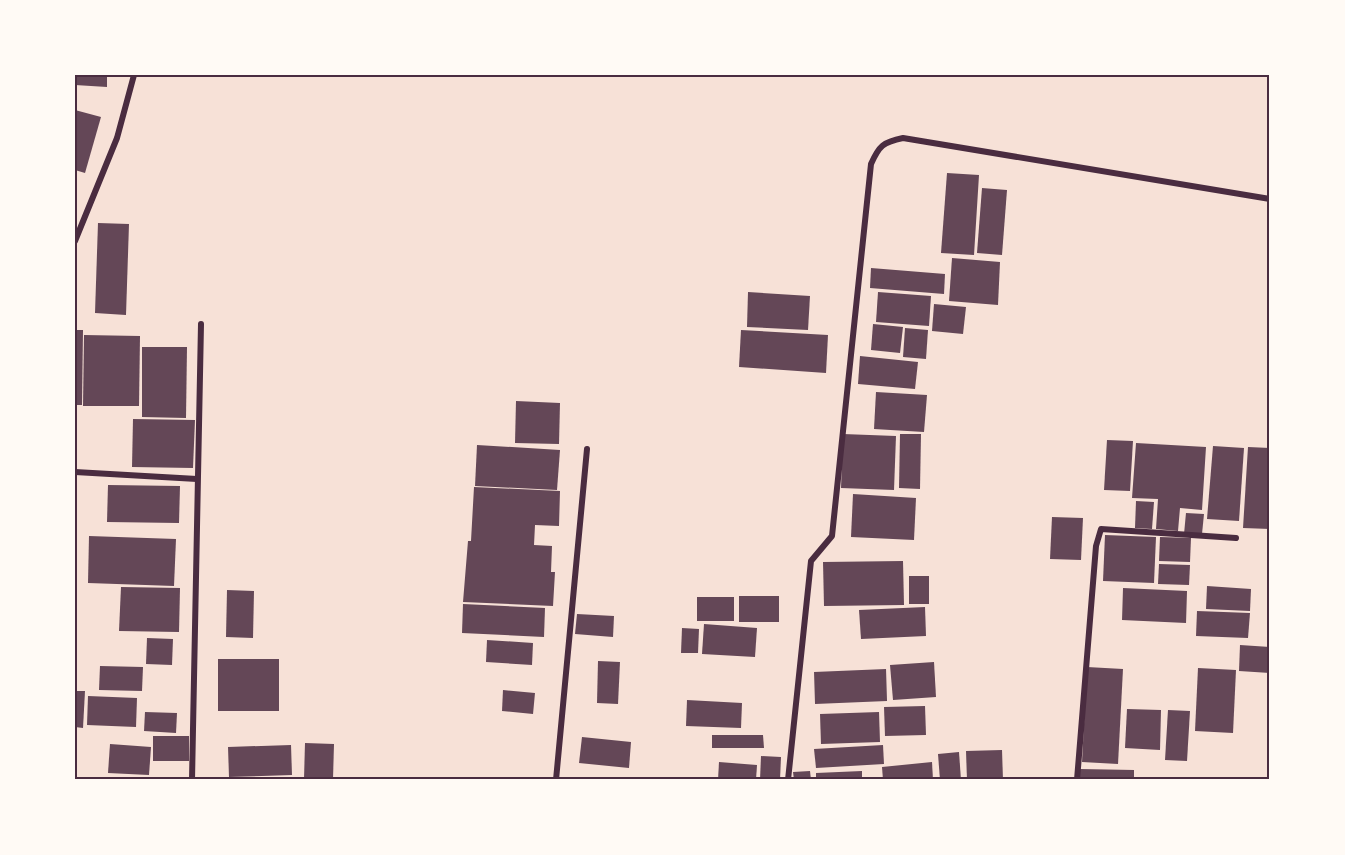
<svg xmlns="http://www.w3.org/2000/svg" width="1345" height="855" viewBox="0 0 1345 855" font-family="'Fira Sans Condensed',sans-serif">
  <rect width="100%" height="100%" fill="#f7e1d7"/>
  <g fill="#644757">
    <path d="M75 75H107V87L75 85Z"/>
    <path d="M75 110 101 117 85 173 75 170Z"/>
    <path d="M947 173 979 175 974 255 941 253Z"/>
    <path d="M982 188 1007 190 1002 255 977 253Z"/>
    <path d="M98 223 129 224 126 315 95 313Z"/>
    <path d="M952 258 1000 262 998 305 949 301Z"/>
    <path d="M871 268 945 274 944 294 870 288Z"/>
    <path d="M748 292 810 296 808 330 747 327Z"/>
    <path d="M878 292 931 296 929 326 876 322Z"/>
    <path d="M934 304 966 307 963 334 932 331Z"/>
    <path d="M873 324 903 327 900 353 871 350Z"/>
    <path d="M905 328 928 330 926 359 903 357Z"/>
    <path d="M75 330H83L82 405H75Z"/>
    <path d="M741 330 828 335 826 373 739 367Z"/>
    <path d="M84 335 140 336 139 406H83Z"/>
    <path d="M142 347H187L186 418 142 417Z"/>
    <path d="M860 356 918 362 915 389 858 384Z"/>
    <path d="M876 392 927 395 924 432 874 429Z"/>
    <path d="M516 401 560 403 559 444 515 443Z"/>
    <path d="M133 419 195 420 193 468 132 467Z"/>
    <path d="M843 434 896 436 894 490 841 488Z"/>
    <path d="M900 434H921L920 489 899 488Z"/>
    <path d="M1107 440 1133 441 1130 491 1104 490Z"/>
    <path d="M1136 443 1206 447 1202 510 1180 508 1178 531 1156 529 1158 499 1132 498Z"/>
    <path d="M477 445 560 450 557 490 475 486Z"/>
    <path d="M1213 446 1244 448 1239 521 1207 519Z"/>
    <path d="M1248 447 1270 448V529L1243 528Z"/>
    <path d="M108 485 180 486 179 523 107 522Z"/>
    <path d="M474 487 560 491 559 526 535 525 534 545 552 546 551 572H555L553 606 463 602 468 541H471Z"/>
    <path d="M853 494 916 498 914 540 851 537Z"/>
    <path d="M1136 501 1154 502 1152 529 1135 528Z"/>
    <path d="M1186 513 1204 514 1202 534H1184Z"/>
    <path d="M1052 517 1083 518 1081 560 1050 559Z"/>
    <path d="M1105 535 1156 537 1154 583 1103 581Z"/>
    <path d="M89 536 176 539 174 586 88 583Z"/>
    <path d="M1160 537 1191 538 1190 562 1159 561Z"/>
    <path d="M903 561 904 605 824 606 823 562Z"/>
    <path d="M1159 564 1190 565 1189 585 1158 584Z"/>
    <rect x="909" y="576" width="20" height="28"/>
    <path d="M1207 586 1251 589 1250 611 1206 609Z"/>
    <path d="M121 587 180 588 179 632 119 631Z"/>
    <path d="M1123 588 1187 591 1186 623 1122 620Z"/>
    <path d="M227 590 254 591 253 638 226 637Z"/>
    <rect x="739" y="596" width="40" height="26"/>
    <rect x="697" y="597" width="37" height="24"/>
    <path d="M463 604 545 608 544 637 462 633Z"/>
    <path d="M925 607 926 636 861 639 859 610Z"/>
    <path d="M1197 611 1250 613 1248 638 1196 636Z"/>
    <path d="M577 614 614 616 613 637 575 634Z"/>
    <path d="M704 624 757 628 755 657 702 654Z"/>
    <path d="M682 628 699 629 698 653H681Z"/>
    <path d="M147 638 173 639 172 665 146 664Z"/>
    <path d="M487 640 533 643 532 665 486 662Z"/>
    <path d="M1240 645 1270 647V673L1239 671Z"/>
    <rect x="218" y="659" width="61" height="52"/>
    <path d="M598 661 620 662 618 704 597 703Z"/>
    <path d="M934 662 936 697 893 700 890 665Z"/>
    <path d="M100 666 143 667 142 691 99 690Z"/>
    <path d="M1087 667 1123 669 1118 764 1082 762Z"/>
    <path d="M1198 668 1236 670 1233 733 1195 731Z"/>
    <path d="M886 669 887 701 815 704 814 672Z"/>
    <path d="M503 690 535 693 533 714 502 711Z"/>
    <path d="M75 691H85L83 728 75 727Z"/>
    <path d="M88 696 137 698 136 727 87 725Z"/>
    <path d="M687 700 742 703 741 728 686 726Z"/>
    <path d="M925 706 926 735 885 736 884 707Z"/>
    <path d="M1127 709 1161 710 1160 750 1125 748Z"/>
    <path d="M1168 710 1190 711 1187 761 1165 760Z"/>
    <path d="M145 712 177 713 176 733 144 731Z"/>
    <path d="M879 712 880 742 821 744 820 714Z"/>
    <path d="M712 735H763L764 748H712Z"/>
    <rect x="153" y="736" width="36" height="25"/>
    <path d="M582 737 631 742 629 768 579 763Z"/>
    <path d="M305 743 334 744 333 779H304Z"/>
    <path d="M110 744 151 747 149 775 108 773Z"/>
    <path d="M291 745 292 775 229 777 228 747Z"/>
    <path d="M883 745 884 764 816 768 814 749Z"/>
    <path d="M1002 750 1003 780H967L966 751Z"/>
    <path d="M959 752 961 780H940L938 754Z"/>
    <path d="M761 756 781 757 780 780H760Z"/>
    <path d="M719 762 757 765 756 780H718Z"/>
    <path d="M932 762 933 780H883L882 767Z"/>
    <path d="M1080 769 1134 770V780H1080Z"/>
    <path d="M810 771 811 780H794L793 772Z"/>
    <path d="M862 771V780H816V773Z"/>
  </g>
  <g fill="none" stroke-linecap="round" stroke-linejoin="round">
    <g stroke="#4a2c40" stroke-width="6">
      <path d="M75 241 117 138 134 75"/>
      <path d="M75 472 197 479"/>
      <path d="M192 780 201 324"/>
      <path d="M556 780 587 449"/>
      <path d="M788 780 811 561 832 536 871 164C879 146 883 142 903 138L1270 199"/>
      <path d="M1077 780 1096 546 1101 529 1236 538"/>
    </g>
  </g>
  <rect width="1345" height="855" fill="none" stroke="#fffaf5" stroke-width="153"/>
  <rect x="76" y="76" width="1192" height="702" fill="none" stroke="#4a2c40" stroke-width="2"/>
</svg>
